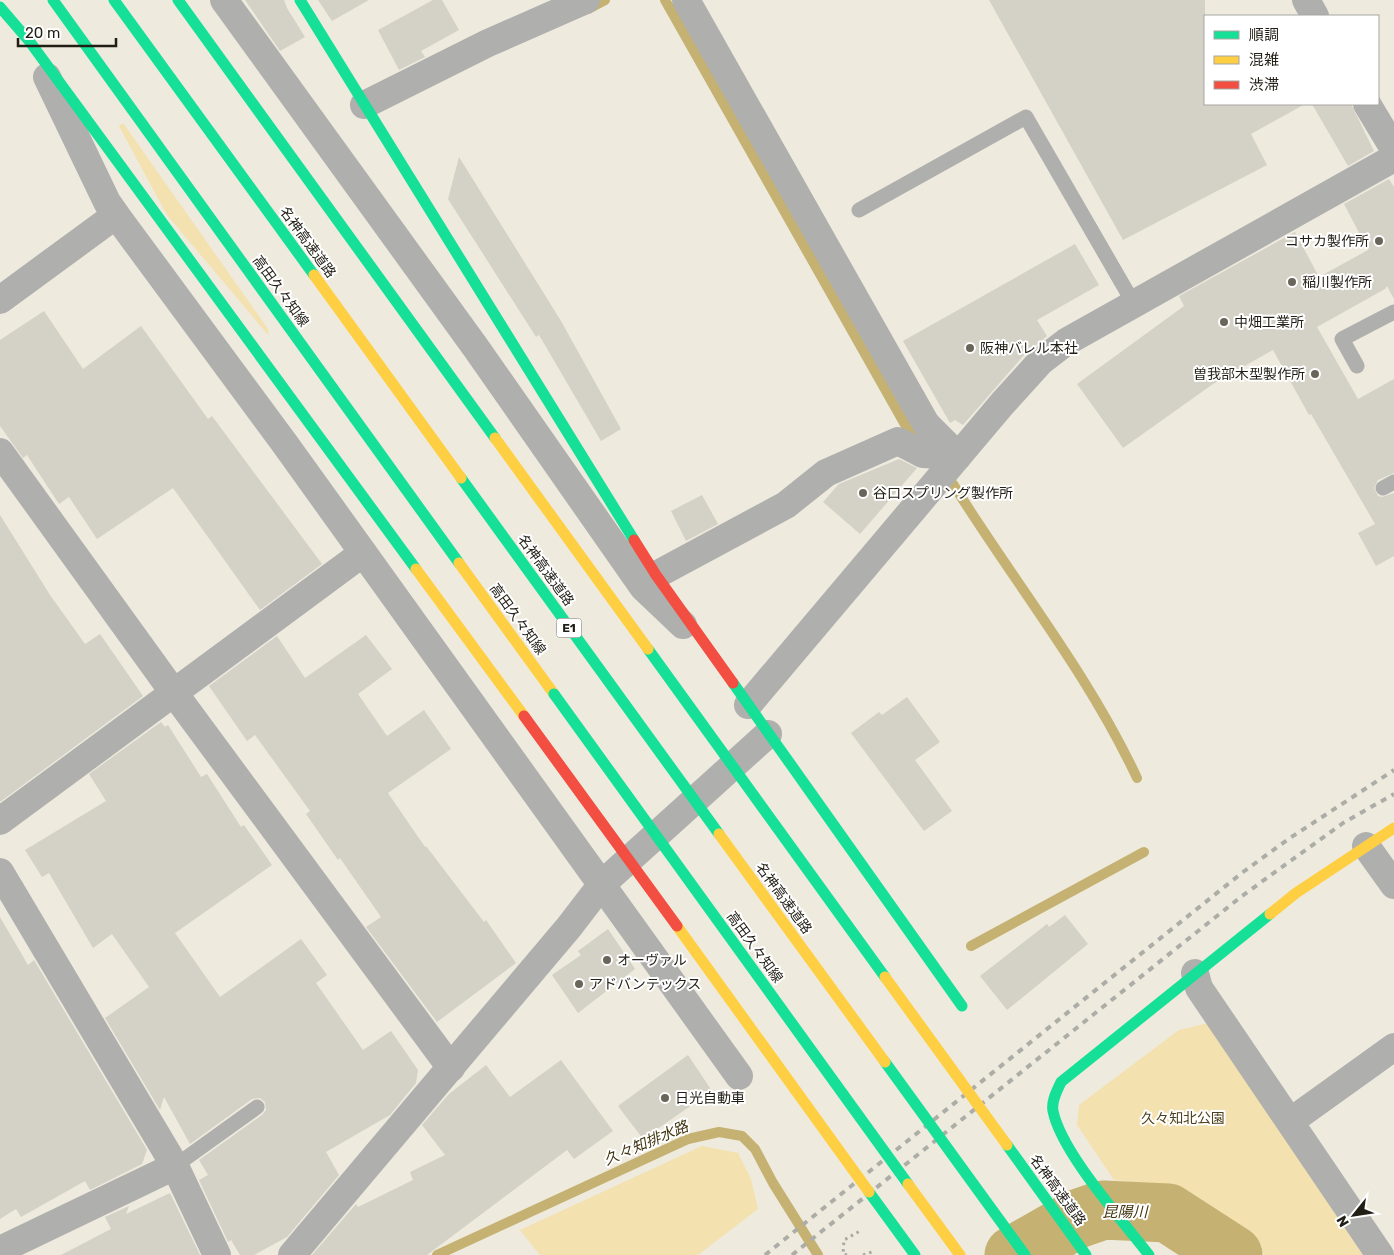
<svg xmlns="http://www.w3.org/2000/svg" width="1394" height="1255" viewBox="0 0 1394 1255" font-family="Rubik,'Noto Sans JP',sans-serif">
  <rect width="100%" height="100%" fill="#eeeadd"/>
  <g fill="#f3e1af">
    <path d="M123 123 268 329 269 336 167 215 119 126Z"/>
    <path d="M1208 1023 1363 1255H1265C1222 1205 1179 1186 1114 1180L1077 1125 1079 1105 1179 1030Z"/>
    <path d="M702 1146 738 1153 751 1179 758 1209 698 1255H540L520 1230Z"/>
  </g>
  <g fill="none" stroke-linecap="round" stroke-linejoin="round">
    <g stroke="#c5b171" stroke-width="10">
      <path d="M665 0 907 428 917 436"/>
      <path d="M588 9 605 0"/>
      <path d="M953 484C1014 582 1088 673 1137 778"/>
      <path d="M971 946 1144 852"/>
      <path d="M437 1255 688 1139 719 1132 742 1136 755 1149 773 1183 818 1255"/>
    </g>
    <path stroke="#c5b171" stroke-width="59" d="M1014 1255 1077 1219 1103 1210 1168 1213 1233 1255"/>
  </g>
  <g fill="#d4d1c6">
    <path d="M245 0H284L287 8 305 37 280 51Z"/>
    <path d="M318 0H369L332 21Z"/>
    <path d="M433 0H442L459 30 421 51 425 57 399 70 378 30Z"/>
    <path d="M989 0H1205V104H1305L1251 134 1267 165 1123 240Z"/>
    <path d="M1312 104H1351L1374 151 1348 166Z"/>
    <path d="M459 157 561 321 621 429 601 441 539 335 536 337 448 199Z"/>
    <path d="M1389 179 1394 187V299L1387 286 1385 289 1317 327 1358 399 1394 379V473L1378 480 1374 488 1378 496 1382 497 1394 493V556L1376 566 1358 533 1375 524 1311 414 1309 415 1273 350 1213 384 1123 448 1077 384 1184 306 1179 296 1295 232 1319 277 1368 250 1344 204Z"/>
    <path d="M1075 244 1099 285 1037 320 1047 336 1024 355 963 425 955 420 950 423 903 341Z"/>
    <path d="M44 311 83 369 141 326 208 419 212 416 322 564 260 610 173 488 97 539 69 497 59 504 27 455 23 458 0 426V340Z"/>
    <path d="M899 459 917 468 860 534 823 502 839 484Z"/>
    <path d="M702 495 718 524 686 541 671 511Z"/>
    <path d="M0 515 50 595 85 644 100 634 143 696 0 802Z"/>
    <path d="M366 635 392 669 358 694 387 736 424 710 451 749 388 793 425 847 426 846 484 922 486 920 516 963 437 1022 366 927 381 917 340 858 338 860 306 814 310 811 255 735 247 741 209 686 277 636 305 678Z"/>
    <path d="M907 697 940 742 915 760 952 811 924 831 851 733 879 712 882 715Z"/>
    <path d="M161 722 165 727 168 725 201 777 207 774 241 827 244 825 272 865 175 933 220 997 301 939 327 975 316 983 363 1050 391 1031 418 1070 416 1083 390 1115 326 1152 339 1175 287 1237 254 1255H240L231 1240 228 1242 199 1180 208 1175 199 1160 262 1115 266 1110 265 1102 260 1098 252 1099 190 1144 164 1097 160 1110 105 1018 149 987 112 934 93 948 49 873 42 877 25 850 106 801 89 774Z"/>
    <path d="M1065 915 1088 944 1007 1010 980 976 1047 924 1049 927Z"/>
    <path d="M0 917 28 965 34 960 147 1150 142 1164 90 1190 85 1181 21 1217 16 1209 0 1219Z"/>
    <path d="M608 929 635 969 578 1013 552 975 581 955 578 951Z"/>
    <path d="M688 1055 712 1091 643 1139 618 1106Z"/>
    <path d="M561 1060 613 1131 574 1159 567 1150 427 1255H312L356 1204 358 1207 413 1180 410 1172 445 1155 422 1125 449 1094 486 1065 510 1097Z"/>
    <path d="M170 1193 200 1255H61L111 1229 105 1217 129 1206 126 1214Z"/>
  </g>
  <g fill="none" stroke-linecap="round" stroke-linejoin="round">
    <g stroke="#a8a9a4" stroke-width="3" stroke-dasharray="2.5 4" stroke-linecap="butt">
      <path d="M847 1255 843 1254 844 1240 860 1231"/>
      <path d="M863 1255 875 1251"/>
    </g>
    <g stroke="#afafae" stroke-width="15">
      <path d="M859 210 1026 117 1134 304"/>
      <path d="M1357 366 1342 339 1394 312"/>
      <path d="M1383 488 1394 482"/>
      <path d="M175 1166 257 1107"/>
    </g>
    <g stroke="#afafae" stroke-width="28">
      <path d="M224 0 476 348 643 587 683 625"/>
      <path d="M686 0 926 424 958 456"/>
      <path d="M1306 0 1315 16"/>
      <path d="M47 77 107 202 116 215 285 444 739 1076"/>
      <path d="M1367 104 1394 149"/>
      <path d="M364 105 488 43 586 0"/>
      <path d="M0 300 116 215"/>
      <path d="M0 452 174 693 451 1068"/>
      <path d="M656 575 786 505 826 473 898 441 923 454 958 456"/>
      <path d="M748 705 1002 404 1040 362 1066 342 1394 158"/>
      <path d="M0 821 363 553"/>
      <path d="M1366 846 1394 885"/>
      <path d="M0 872 175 1166 217 1255"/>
      <path d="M1195 973 1199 988 1380 1255"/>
      <path d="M1291 1121 1394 1047"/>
      <path d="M0 1250 175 1166"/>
      <path d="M292 1255 569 927 602 884 768 734"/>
    </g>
    <g stroke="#16e098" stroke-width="11">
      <path d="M53 0 459 563"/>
      <path d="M300 0 634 540"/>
      <path d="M0 7 30 42 416 569"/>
      <path d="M733 683 962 1006"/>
      <path d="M1149 1255C1123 1221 1061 1152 1053 1111 1051 1101 1057 1091 1061 1082L1270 914"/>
    </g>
    <g stroke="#ffcf43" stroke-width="11">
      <path d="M459 563 554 694"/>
      <path d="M416 569 524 716"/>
      <path d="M1270 914 1296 893 1394 828"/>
    </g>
    <path stroke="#f24e42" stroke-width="11" d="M634 540 656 575 733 683"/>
    <g stroke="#adada7" stroke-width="4" stroke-dasharray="6 6" stroke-linecap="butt">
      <path d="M765 1255 1243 872 1290 838 1394 770"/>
      <path d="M792 1255 1242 896 1343 823 1394 794"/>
    </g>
    <g stroke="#16e098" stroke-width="11">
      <path d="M114 0 314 275"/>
      <path d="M178 0 495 438"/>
      <path d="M461 478 719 834"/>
      <path d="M648 649 885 977"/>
      <path d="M554 694 908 1184"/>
      <path d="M885 1062 1025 1255"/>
      <path d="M1007 1145 1086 1255"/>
      <path d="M869 1192 915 1255"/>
    </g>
    <g stroke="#ffcf43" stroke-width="11">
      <path d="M314 275 461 478"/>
      <path d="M495 438 648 649"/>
      <path d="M719 834 885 1062"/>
      <path d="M677 926 869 1192"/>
      <path d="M885 977 1007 1145"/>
      <path d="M908 1184 960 1255"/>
    </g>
    <path stroke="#f24e42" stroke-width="11" d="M524 716 677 926"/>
  </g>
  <g fill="#69655b" stroke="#fff" stroke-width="2">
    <circle cx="1379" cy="241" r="5"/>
    <circle cx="1292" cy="282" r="5"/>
    <circle cx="1224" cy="322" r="5"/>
    <circle cx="970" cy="348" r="5"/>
    <circle cx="1315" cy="374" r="5"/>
    <circle cx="863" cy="493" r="5"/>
    <circle cx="607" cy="960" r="5"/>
    <circle cx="579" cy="984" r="5"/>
    <circle cx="665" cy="1098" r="5"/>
  </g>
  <g text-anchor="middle" stroke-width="4" stroke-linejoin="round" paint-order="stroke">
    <rect fill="#fff" stroke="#64625b" stroke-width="1" x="556.5" y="618.5" width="25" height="19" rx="4"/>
    <g font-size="12" font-weight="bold" fill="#211e15">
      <text x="569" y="632">E1</text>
    </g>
    <g font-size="14" fill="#211e15" stroke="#fff" text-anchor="start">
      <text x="1369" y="246" text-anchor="end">コサカ製作所</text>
      <text x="1302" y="287">稲川製作所</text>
      <text x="1234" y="327">中畑工業所</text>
      <text x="980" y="353">阪神バレル本社</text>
      <text x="1305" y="379" text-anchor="end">曽我部木型製作所</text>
      <text x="873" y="498">谷口スプリング製作所</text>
      <text x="617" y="965">オーヴァル</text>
      <text x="589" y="989">アドバンテックス</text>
      <text x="675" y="1103">日光自動車</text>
    </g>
    <g font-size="14" fill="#211e15" stroke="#fff">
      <text transform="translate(308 242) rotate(54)" y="5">名神高速道路</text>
      <text transform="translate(281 291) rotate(54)" y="5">高田久々知線</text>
      <text transform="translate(546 570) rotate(54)" y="5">名神高速道路</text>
      <text transform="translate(518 619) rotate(54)" y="5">高田久々知線</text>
      <text transform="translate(784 898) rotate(54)" y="5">名神高速道路</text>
      <text transform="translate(755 947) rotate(54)" y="5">高田久々知線</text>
      <text transform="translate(1058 1190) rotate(54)" y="5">名神高速道路</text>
    </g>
    <g font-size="14" fill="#4d411d" stroke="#fff">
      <text x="1183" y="1123">久々知北公園</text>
    </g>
    <g font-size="15" font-style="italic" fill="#423611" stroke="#fff">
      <text transform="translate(646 1143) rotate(-23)" y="5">久々知排水路</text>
      <text x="1125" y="1217">昆陽川</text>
    </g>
  </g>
  <rect x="1204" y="15" width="175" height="90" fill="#ffffff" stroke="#a6a5a1"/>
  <rect x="1214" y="31" width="25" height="8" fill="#16e098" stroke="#a6a5a1"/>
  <text x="1249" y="40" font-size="15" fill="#211e15">順調</text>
  <rect x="1214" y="56" width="25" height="8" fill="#ffcf43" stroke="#a6a5a1"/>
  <text x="1249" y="65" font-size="15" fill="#211e15">混雑</text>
  <rect x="1214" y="81" width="25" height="8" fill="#f24e42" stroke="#a6a5a1"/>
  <text x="1249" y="90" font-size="15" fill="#211e15">渋滞</text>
  <g transform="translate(1354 1215) rotate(240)" stroke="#ffffff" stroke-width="4" paint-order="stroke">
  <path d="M0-4L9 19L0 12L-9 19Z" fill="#211e15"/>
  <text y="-8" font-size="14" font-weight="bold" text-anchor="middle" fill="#211e15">N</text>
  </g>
  <path d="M18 38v8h98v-8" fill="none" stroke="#211e15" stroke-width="2.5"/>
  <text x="25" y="38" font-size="15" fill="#211e15" stroke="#ffffff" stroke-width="4" paint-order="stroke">20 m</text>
</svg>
